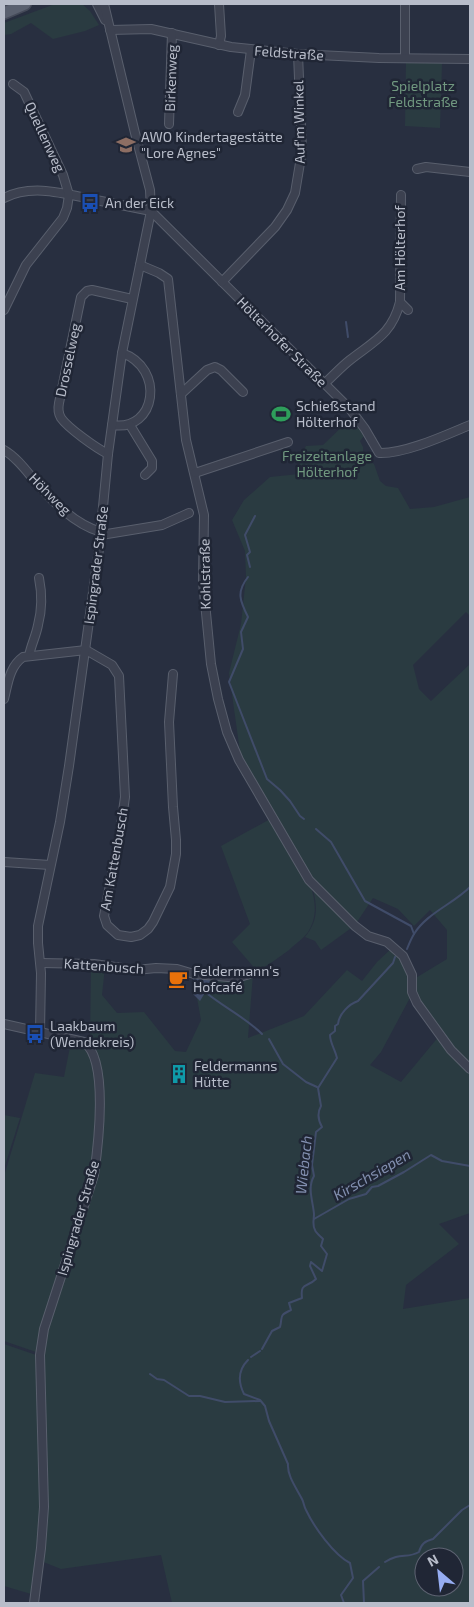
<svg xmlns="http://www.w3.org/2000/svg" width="474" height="1607" viewBox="0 0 474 1607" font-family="'Exo 2',sans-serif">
  <rect width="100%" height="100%" fill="#282f40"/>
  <g fill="#2a3b41" fill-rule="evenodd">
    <path d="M55 4H82L90 11 99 25 85 31 53 39 31 23 11 34 4 35V23Z"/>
    <path d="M406 61 442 63 440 128 405 126Z"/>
    <path d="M351 418 364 436 360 441 363 447V458L374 464 380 481 386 486 398 488 410 509 434 507 470 497V616L466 612 413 665 419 689 431 701 470 664V1068L461 1059 413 993 414 979 447 959V930L430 910 414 926 398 909 373 898 355 925 310 880 241 759 229 673 241 624 246 577 245 551 232 520 244 500 270 477 299 474 300 457 306 446 323 445Z"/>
    <path d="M272 818C290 849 331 896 308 932 303 939 295 944 289 950 278 958 269 965 257 971L232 942 250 924 221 846Z"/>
    <path d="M311 882 354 926 321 950 315 941 305 937C320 919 317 903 311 882Z"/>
    <path d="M393 947 408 966 412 994 381 1052 370 1065 401 1082 440 1035 470 1071V1213L439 1224 459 1244 406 1285 403 1309 470 1298V1603H172L161 1555 61 1569 41 1561 43 1337 94 1176 101 1097 90 1045 91 965 105 967 102 995 117 1013 144 1012 175 1051 186 1052 201 1020 193 976 253 974 248 1038 304 1016 347 970 362 981 377 962ZM424 1557H454V1587H424Z"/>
    <path d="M71 1042 84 1045 90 1051 99 1096 93 1173 39 1353 4 1341V1176L35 1073 64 1077Z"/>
    <path d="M4 1115 20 1118 4 1169Z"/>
    <path d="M4 1344 39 1356 43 1488 35 1586 31 1594 4 1586Z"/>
  </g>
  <path fill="#404c69" d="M198 978 210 979 209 986 200 1001 192 993 193 979Z"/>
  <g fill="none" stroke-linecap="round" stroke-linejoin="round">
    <g stroke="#404c69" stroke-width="2">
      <path d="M346 322 348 337"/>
      <path d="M250 567 247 555 250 552 245 535 255 516"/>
      <path d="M248 577C236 592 240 601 248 617L241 632 243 649 229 682 267 779 280 790 290 801 300 816 304 819"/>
      <path d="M316 829 331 842 365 901 411 926 414 934"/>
      <path d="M407 949C409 944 411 939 414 934 427 913 453 904 470 887"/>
      <path d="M204 991C223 1007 245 1017 262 1034"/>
      <path d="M269 1039 283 1064 306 1082 317 1087"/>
      <path d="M314 1219 349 1199 366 1194 372 1187 378 1186 404 1172 431 1155 442 1161 470 1166"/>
      <path d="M262 1349 272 1331 280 1327C283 1316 278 1316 291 1310L289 1303 302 1298C300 1282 307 1288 316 1279L310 1266 311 1262 322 1271 327 1254 321 1246 323 1239C320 1236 316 1233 315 1230 312 1225 314 1220 314 1214 313 1201 307 1188 314 1176L312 1165 316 1132 322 1127C318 1120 317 1113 321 1106L318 1088 337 1058C335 1049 330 1043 330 1035L335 1031V1026L338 1024C339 1014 349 1004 358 1001L393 963 395 957"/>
      <path d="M251 1357 260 1351"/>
      <path d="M248 1360C238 1370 238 1382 244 1394L260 1400 265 1406 269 1421 288 1464C287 1476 297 1489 302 1499 304 1503 304 1507 306 1510 314 1527 334 1555 350 1563L353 1578 341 1595 344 1603"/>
      <path d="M150 1374 157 1379 164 1380 189 1396H200L225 1402 260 1401"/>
      <path d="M385 1562C400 1552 407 1559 419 1552 421 1544 425 1541 433 1539L462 1510 470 1505"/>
      <path d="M364 1603 363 1581 379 1567"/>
    </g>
    <g stroke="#595f6d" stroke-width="10">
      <g id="street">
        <path d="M97 4 105 20"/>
        <path d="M219 4 221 36 219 45"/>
        <path d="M405 4V58"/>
        <path d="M110 30 151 29 231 47 298 54 379 58 470 59"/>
        <path d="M238 112 245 95 251 50"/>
        <path d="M169 124 172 33"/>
        <path d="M417 169 426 167 470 172"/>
        <path d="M4 198C31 184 62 193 91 199 111 203 131 207 151 211"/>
        <path d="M151 211 350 409 365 429 379 453C405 454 446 435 470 425"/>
        <path d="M140 265 159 273 168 279 186 440 204 515 203 582 211 664 218 699 227 732 239 760 309 880 355 926 368 936 387 942 403 956 412 975V992L417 1003 451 1050 470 1069"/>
        <path d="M222 282 275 227 287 210 295 193 302 151 298 54"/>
        <path d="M400 302 408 310"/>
        <path d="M4 310 26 265 63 218 67 208 69 195 63 175 24 92 13 84"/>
        <path d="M324 384C333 376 341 367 350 360 374 341 392 334 400 302L401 195"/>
        <path d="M181 394 207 370 215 367 221 370 243 392"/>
        <path d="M112 425C157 432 165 368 122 353"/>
        <path d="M130 425 152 461V468L145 475"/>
        <path d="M4 450C16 457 25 469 34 480 52 501 74 524 101 532"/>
        <path d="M108 454C96 448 68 428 61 418 58 413 58 408 59 403L81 297 87 291 92 290 132 299"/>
        <path d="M195 473 288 442"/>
        <path d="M101 535 162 525 189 513"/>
        <path d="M29 656C31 645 36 636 38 625 42 610 42 593 39 578"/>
        <path d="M4 699C8 684 9 667 23 657L86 650 112 665 119 676 125 797 120 833 104 916 107 925 118 935 131 937 140 935 148 929 153 922 170 887 176 854V840L173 807 169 722 173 674"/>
        <path d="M4 862 50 865"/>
        <path d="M41 963 94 964 136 970 156 968 177 969 194 974 228 977 243 976 256 972"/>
        <path d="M4 1024 84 1042C109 1060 98 1147 94 1175L44 1329 40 1355 44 1507 41 1548 34 1603"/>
        <path d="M40 1032 41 973 38 943V926L60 822 69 766 99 549 108 454 122 353 151 211 150 190 135 133 104 4"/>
      </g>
    </g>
    <g stroke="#454a59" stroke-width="14">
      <path id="primary" d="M4 13 25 4"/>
    </g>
    <use href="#street" stroke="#3c4150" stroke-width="8"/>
    <use href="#primary" stroke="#5a606f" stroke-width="11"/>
  </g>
  <defs>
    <g id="school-bare" transform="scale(1.5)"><path d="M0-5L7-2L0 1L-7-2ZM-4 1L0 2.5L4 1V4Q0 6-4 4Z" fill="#8d6e63" stroke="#202635" stroke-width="2.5" paint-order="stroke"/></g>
    <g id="bus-bare" transform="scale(1.5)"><path d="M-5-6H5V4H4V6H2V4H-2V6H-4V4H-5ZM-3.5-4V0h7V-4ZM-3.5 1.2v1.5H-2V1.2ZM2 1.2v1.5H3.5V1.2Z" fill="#1a4fb4" stroke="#202635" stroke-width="2.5" paint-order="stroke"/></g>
    <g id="stadium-bare" transform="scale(1.5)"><path d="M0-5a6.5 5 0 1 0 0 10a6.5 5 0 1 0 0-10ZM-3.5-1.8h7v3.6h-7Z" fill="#2e9e5b" stroke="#202635" stroke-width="2.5" paint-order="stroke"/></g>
    <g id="cafe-bare" transform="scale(1.5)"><path d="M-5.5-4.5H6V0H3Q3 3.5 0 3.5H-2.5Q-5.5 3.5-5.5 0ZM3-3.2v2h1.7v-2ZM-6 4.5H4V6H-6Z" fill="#e8710a" stroke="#202635" stroke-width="2.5" paint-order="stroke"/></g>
    <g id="building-bare" transform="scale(1.5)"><path d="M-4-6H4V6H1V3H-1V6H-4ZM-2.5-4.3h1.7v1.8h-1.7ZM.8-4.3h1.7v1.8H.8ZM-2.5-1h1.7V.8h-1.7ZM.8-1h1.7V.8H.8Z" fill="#0f9aa8" stroke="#202635" stroke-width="2.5" paint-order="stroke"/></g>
  </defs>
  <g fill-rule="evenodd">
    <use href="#school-bare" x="126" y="145"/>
    <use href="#bus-bare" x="90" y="203"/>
    <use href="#stadium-bare" x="281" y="414"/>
    <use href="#cafe-bare" x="178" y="979"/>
    <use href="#bus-bare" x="35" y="1034"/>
    <use href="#building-bare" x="179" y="1074"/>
  </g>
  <g text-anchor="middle" stroke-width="5" stroke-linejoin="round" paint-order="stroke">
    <g font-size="14" fill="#b8bdca" stroke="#202635">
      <text transform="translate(289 53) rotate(4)" y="5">Feldstraße</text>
      <text transform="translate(171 78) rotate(-88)" y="5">Birkenweg</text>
      <text transform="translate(299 122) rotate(-91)" y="5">Auf'm Winkel</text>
      <text transform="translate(45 137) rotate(65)" y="5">Quellenweg</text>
      <text transform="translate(400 248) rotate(-90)" y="5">Am Hölterhof</text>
      <text transform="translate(282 342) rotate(45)" y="5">Hölterhofer Straße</text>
      <text transform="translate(68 360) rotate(-78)" y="5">Drosselweg</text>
      <text transform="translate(50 494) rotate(45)" y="5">Höhweg</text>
      <text transform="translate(96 565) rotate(-83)" y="5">Ispingrader Straße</text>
      <text transform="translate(205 574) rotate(-91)" y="5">Kohlstraße</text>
      <text transform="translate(114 859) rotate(-80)" y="5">Am Kattenbusch</text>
      <text transform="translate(104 966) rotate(4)" y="5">Kattenbusch</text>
      <text transform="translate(78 1218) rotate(-74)" y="5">Ispingrader Straße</text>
    </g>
    <g font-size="14" fill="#719980" stroke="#202635">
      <text x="423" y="91">Spielplatz<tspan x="423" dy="16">Feldstraße</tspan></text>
      <text x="327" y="461">Freizeitanlage<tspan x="327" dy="16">Hölterhof</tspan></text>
    </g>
    <g font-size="14" fill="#b8bdca" stroke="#202635" text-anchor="start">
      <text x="141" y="142">AWO Kindertagestätte<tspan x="141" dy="16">"Lore Agnes"</tspan></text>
      <text x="105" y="208">An der Eick</text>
      <text x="296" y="411">Schießstand<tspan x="296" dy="16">Hölterhof</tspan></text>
      <text x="193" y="976">Feldermann's<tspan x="193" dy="16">Hofcafé</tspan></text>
      <text x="50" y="1031">Laakbaum<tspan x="50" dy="16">(Wendekreis)</tspan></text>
      <text x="194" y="1071">Feldermanns<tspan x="194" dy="16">Hütte</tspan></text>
    </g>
    <g font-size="15" font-style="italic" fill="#828faf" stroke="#202635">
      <text transform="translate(304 1165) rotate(-84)" y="5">Wiebach</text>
      <text transform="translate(372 1175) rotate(-30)" y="5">Kirschsiepen</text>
    </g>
  </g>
  <rect width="474" height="1607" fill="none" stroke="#b8bdca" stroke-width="10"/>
  <g transform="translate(439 1572) rotate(332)"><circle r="24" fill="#202635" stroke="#5d6271"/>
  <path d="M0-4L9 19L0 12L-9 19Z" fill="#96adf2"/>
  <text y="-8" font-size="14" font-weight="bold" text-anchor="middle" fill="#b8bdca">N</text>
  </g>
</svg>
